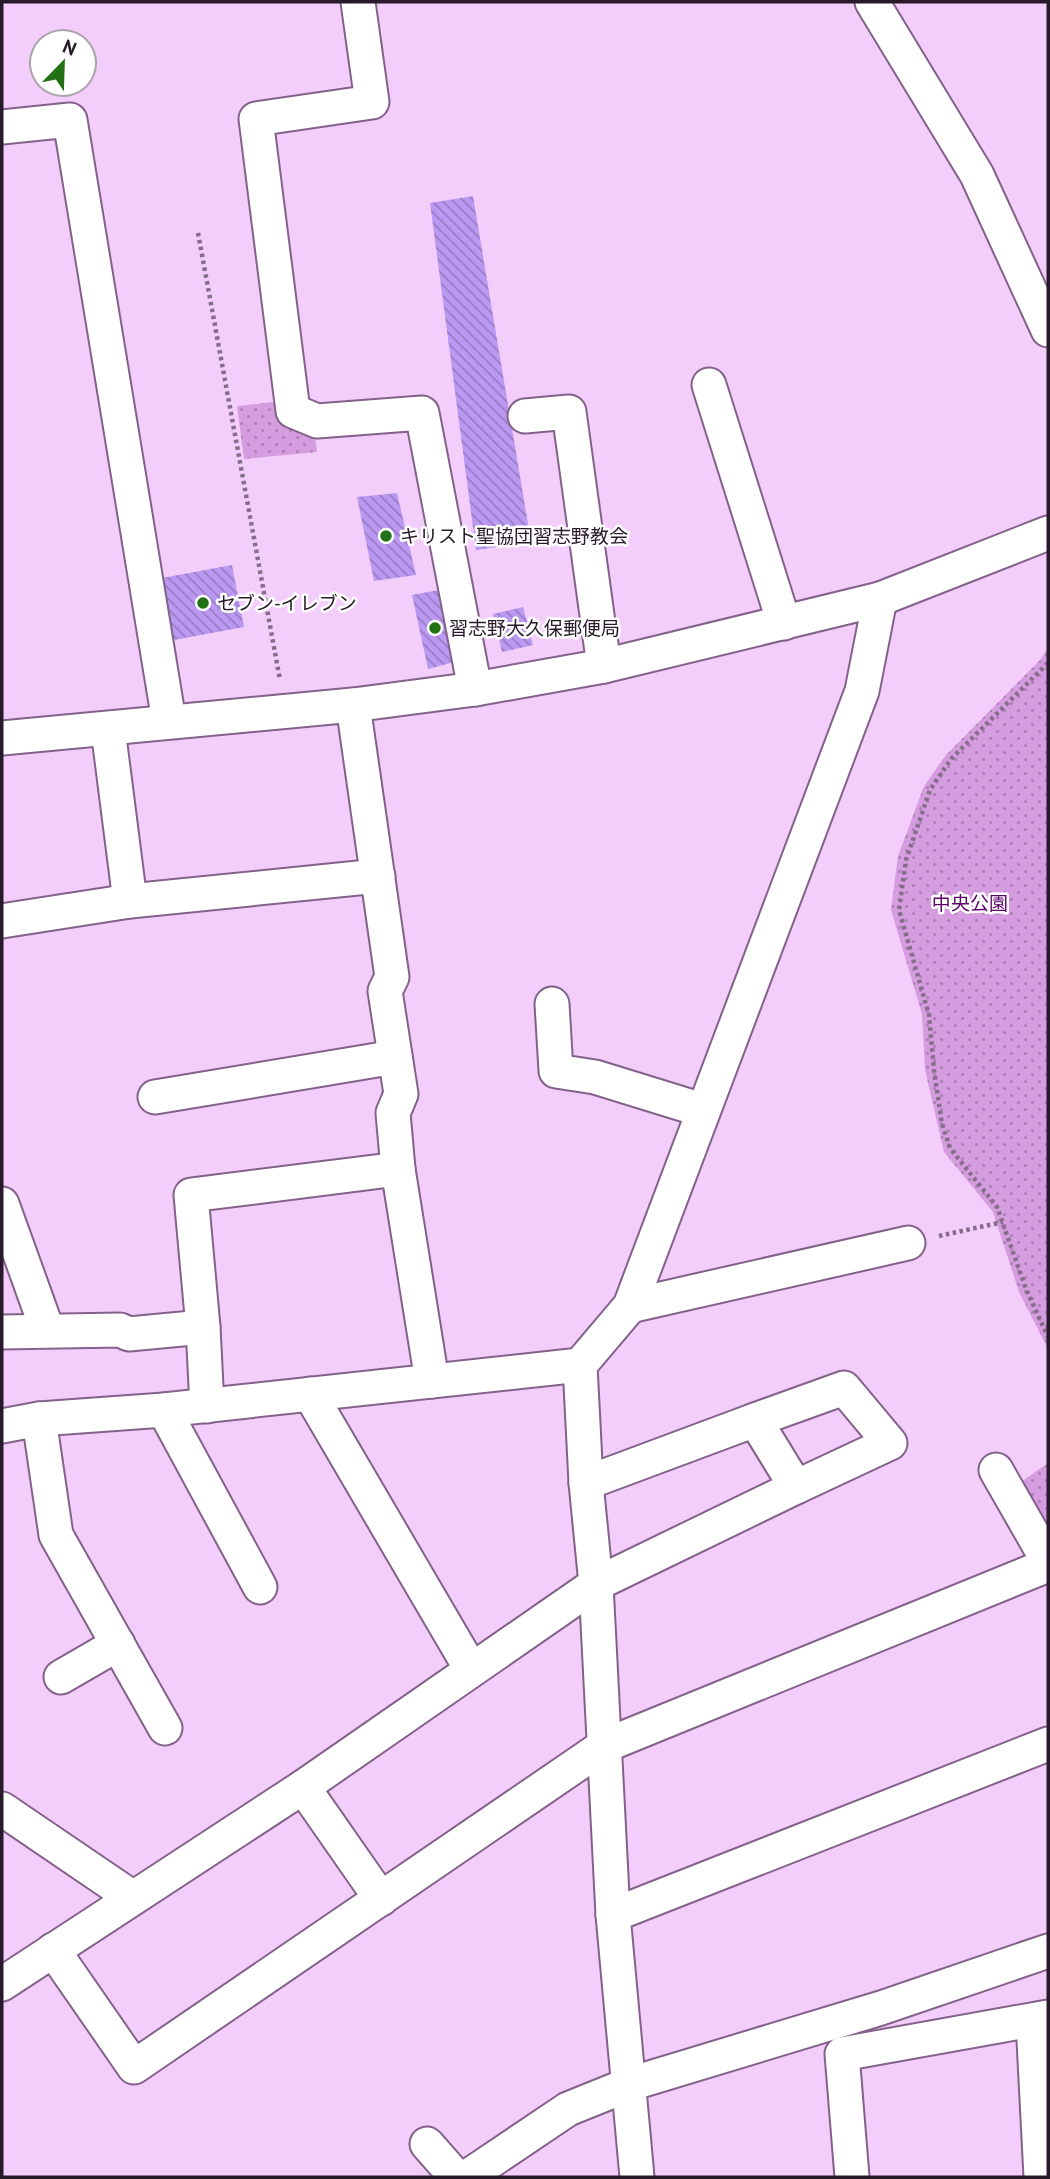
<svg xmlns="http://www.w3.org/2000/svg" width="1050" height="2179" viewBox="0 0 1050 2179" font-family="'PT Sans','Noto Sans JP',sans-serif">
  <defs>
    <pattern id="park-dots" width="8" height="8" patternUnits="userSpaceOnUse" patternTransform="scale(1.75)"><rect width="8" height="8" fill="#d59de0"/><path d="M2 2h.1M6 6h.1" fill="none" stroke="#ad7fb6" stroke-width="1.8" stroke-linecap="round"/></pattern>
    <pattern id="building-back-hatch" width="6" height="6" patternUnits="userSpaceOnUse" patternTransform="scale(1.75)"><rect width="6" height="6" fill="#bb99f3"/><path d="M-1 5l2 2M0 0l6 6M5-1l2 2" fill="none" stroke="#987cc5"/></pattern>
  </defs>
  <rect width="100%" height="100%" fill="#f4cefb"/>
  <g fill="url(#park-dots)">
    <path d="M283 401 314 429 317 452 244 459 237 406Z"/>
    <path d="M1048 647V1349L1019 1292 993 1212 944 1152 925 1070 922 1014 891 910 898 856 924 786 946 755 1041 659Z"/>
    <path d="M1048 1463V1538L1018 1484Z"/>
  </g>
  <g fill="url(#building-back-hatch)">
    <path d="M473 196 531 542 476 550 430 203Z"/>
    <path d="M397 493 416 575 374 581 357 497Z"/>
    <path d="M232 565 244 627 174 640 162 578Z"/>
    <path d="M444 589 458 661 428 669 412 595Z"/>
    <path d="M523 607 533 645 502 652 493 614Z"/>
  </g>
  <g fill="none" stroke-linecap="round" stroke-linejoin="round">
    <g stroke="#83628a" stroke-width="37">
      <g id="minor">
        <path d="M358 2 372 102 256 119 293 411 317 421 422 413 475 689"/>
        <path d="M872 2 977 175 1048 330"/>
        <path d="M2 127 70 120 169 721"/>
        <path d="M709 385 784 623"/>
        <path d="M525 416 569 412 604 666"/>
        <path d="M353 705 392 977 385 991 401 1094 393 1113 398 1169 432 1381"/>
        <path d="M108 729 130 901"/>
        <path d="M2 738 353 705 475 689 604 666 880 599 1048 533"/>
        <path d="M2 921 130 901 378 876"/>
        <path d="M552 1004 556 1071 595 1077 702 1110"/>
        <path d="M155 1097 395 1057"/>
        <path d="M2 1204 47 1329"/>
        <path d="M630 1306 908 1243"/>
        <path d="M2 1332 120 1330 129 1334 203 1327"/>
        <path d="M310 1394 471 1669"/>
        <path d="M207 1406 203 1327 191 1195 398 1169"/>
        <path d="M164 1410 260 1587"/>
        <path d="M39 1419 56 1535 165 1728"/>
        <path d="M755 1420 844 1388 890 1443 796 1487"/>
        <path d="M2 1426 39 1419 164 1410 580 1365"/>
        <path d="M996 1470 1048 1561"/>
        <path d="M61 1677 118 1644"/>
        <path d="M303 1787 381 1899"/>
        <path d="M2 1809 133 1898"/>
        <path d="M613 1915 1048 1744"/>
        <path d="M53 1950 134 2067 604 1746 1048 1565"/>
        <path d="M2 1984 303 1787 596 1584 796 1487 755 1420 586 1483"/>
        <path d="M1033 2021 1041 2177"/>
        <path d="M427 2144 456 2177"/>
        <path d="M467 2177 568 2109 630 2084 881 2008 1048 1951"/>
        <path d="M637 2177 613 1915 596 1584 586 1483 580 1365 630 1306 862 691 880 599"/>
        <path d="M852 2177 842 2054 1048 2017"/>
      </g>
    </g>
    <g stroke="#866d8a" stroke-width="4.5" stroke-dasharray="3.5 3.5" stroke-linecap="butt">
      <path d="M198 233 280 680"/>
      <path d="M1048 663 951 759 930 790 906 860 899 910 929 1015 934 1070 942 1124 950 1148 997 1207 1026 1289 1048 1337"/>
      <path d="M939 1236 1003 1222"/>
    </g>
    <use href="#minor" stroke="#fff" stroke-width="33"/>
  </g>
  <g fill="#247014" stroke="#fff" stroke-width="2.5">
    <circle cx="386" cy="536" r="7"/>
    <circle cx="203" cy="603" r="7"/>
    <circle cx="435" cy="628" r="7"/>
  </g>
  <g text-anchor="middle" stroke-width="5" stroke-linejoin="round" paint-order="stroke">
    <g font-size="19" fill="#281a2a" stroke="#fff" text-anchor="start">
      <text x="400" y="543">キリスト聖協団習志野教会</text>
      <text x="217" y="610">セブン-イレブン</text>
      <text x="449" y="635">習志野大久保郵便局</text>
    </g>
    <g font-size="19" fill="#5a0268" stroke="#fff">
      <text x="970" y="910">中央公園</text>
    </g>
  </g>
  <rect width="1050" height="2179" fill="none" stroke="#281a2a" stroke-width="7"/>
  <g transform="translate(63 63) rotate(23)"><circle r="33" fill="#ffffff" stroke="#a9a3aa" stroke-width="2"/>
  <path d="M0-5L12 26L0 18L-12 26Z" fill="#247014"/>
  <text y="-10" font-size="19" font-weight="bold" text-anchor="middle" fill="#281a2a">N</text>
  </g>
</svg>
